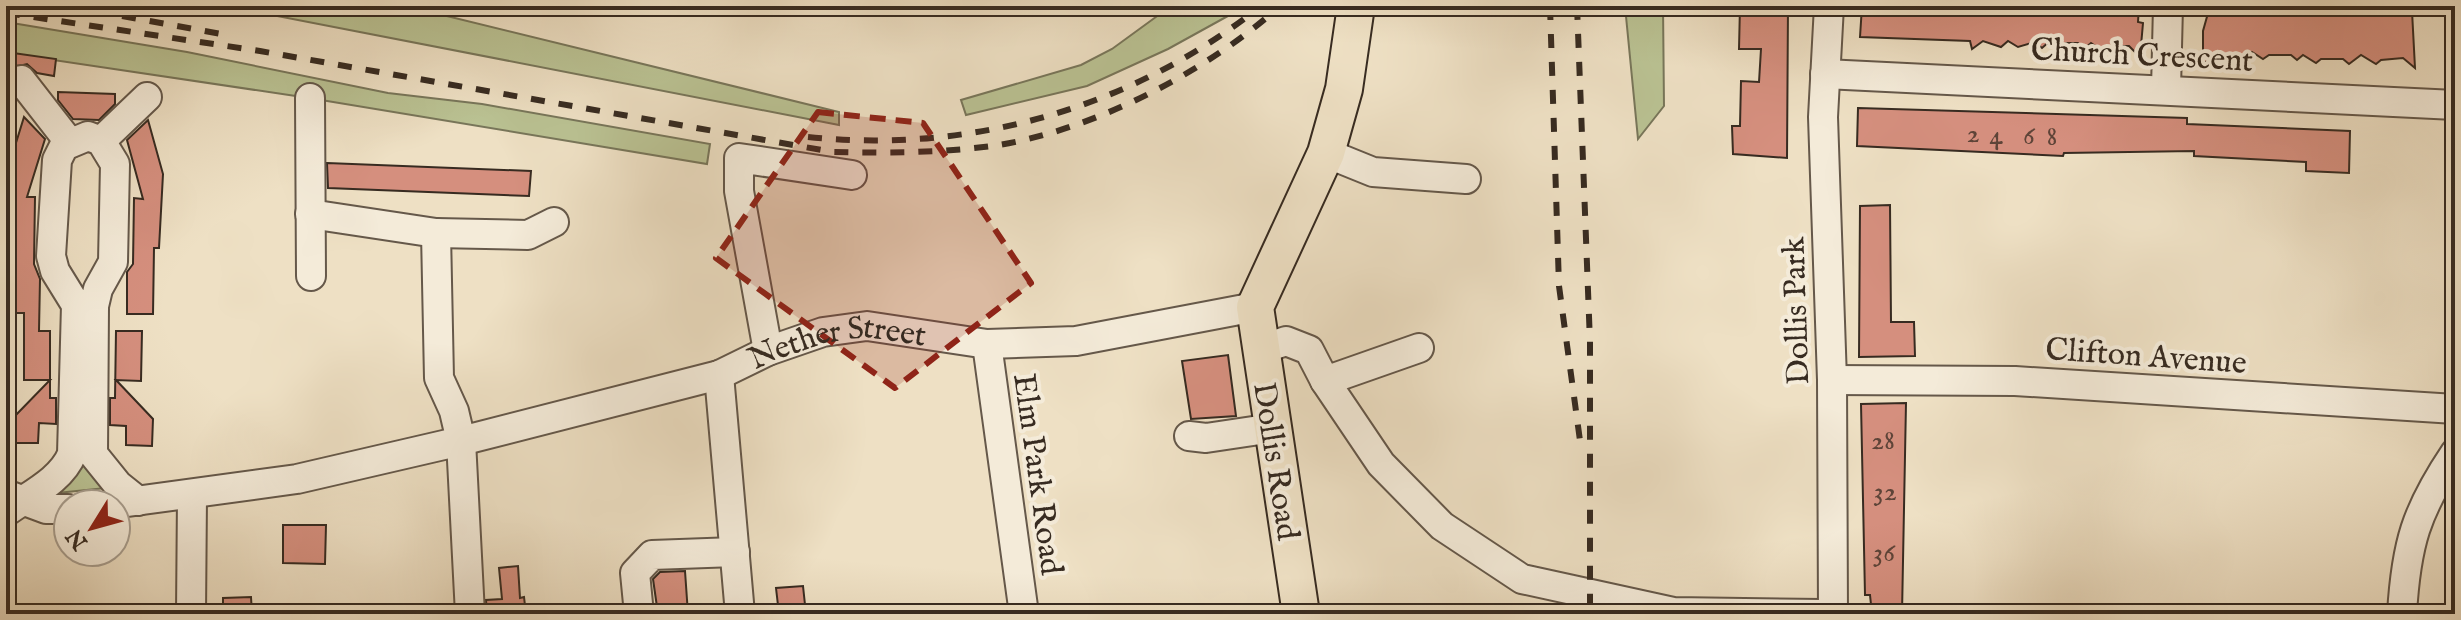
<svg xmlns="http://www.w3.org/2000/svg" width="2461" height="620" viewBox="0 0 2461 620" font-family="'IM FELL English',serif">
  <rect width="100%" height="100%" fill="#eee0c4"/>
  <filter id="stains"><feTurbulence type="fractalNoise" baseFrequency=".0025" numOctaves="4"/><feColorMatrix values="0 0 0 0 .2 0 0 0 0 .09 0 0 0 0 .02 0 0 0 .5 -.17"/></filter>
  <radialGradient id="worn" r=".72"><stop offset=".6" stop-color="#630" stop-opacity="0"/><stop offset="1" stop-color="#630" stop-opacity=".3"/></radialGradient>
  <g fill="#bac293" stroke="#78765a" stroke-width="2">
    <path d="M226 6H406L839 112V125Z"/>
    <path d="M1171 6H1246L1168 49 1087 86 966 115 961 100 1081 65 1112 49Z"/>
    <path d="M1625 6H1663L1664 106 1638 139Z"/>
    <path d="M6 22 187 52 388 93 482 104 710 144 707 164 309 98 6 53Z"/>
    <path d="M77 457 106 488 57 493Z"/>
  </g>
  <g fill="#d58f7e" stroke="#372b21" stroke-width="2">
    <path d="M1740 6H1788L1787 158 1733 154 1732 126H1740L1741 81 1759 82 1761 49H1739Z"/>
    <path d="M1862 6H1903L1902 11 1975 14 1977 6H2139L2138 22 2143 23 2140 57 2129 46H2107L2101 50 2091 43 2084 49 2078 43H2066L2060 47 2050 41 2042 48 2035 42 2018 47 2008 41 2001 47 1983 41 1972 49 1970 41 1860 37Z"/>
    <path d="M2210 6 2373 13 2412 11 2415 68 2403 58 2381 60 2376 64 2361 55 2349 64 2343 59H2321L2316 63 2303 55 2297 60 2291 55H2269L2263 59 2252 52 2243 60 2238 54H2216L2203 64V31Z"/>
    <path d="M6 52 56 59 54 76 37 73 27 64 6 69Z"/>
    <path d="M58 92 115 94V104L99 120 73 119 58 100Z"/>
    <path d="M1858 108 2187 118V124L2350 131 2349 173 2306 171V162L2194 156V151L2064 153 2063 156 1857 146Z"/>
    <path d="M24 117 45 139 27 197H35L34 264 40 279 39 331H50V398H56V424L39 423 38 443H13V418L50 380H24V313H13L14 246H9L10 173 7 172Z"/>
    <path d="M148 120 163 174 159 248H154L153 314H127V272L133 264 134 198 143 199 127 140Z"/>
    <path d="M327 163 531 171 529 196 328 188Z"/>
    <path d="M1890 205 1891 322H1914L1915 356 1859 357 1860 206Z"/>
    <path d="M116 331H142L141 381 116 380 153 419 152 446 126 445V426L110 425V398H115Z"/>
    <path d="M1228 355 1236 416 1191 419 1182 361Z"/>
    <path d="M1906 403 1902 614H1872L1870 595H1865L1861 404Z"/>
    <path d="M283 525H326L325 564 283 563Z"/>
    <path d="M518 566 520 598 524 597 526 614H487L486 600 502 599 499 568Z"/>
    <path d="M685 571 688 614H658L653 579 660 572Z"/>
    <path d="M803 586 806 614H779L776 588Z"/>
    <path d="M251 597 252 614H223V598Z"/>
  </g>
  <g fill="none" stroke-linecap="round" stroke-linejoin="round">
    <g stroke="#65584a" stroke-width="32">
      <g id="minor">
        <path d="M1829 6 1823 117 1832 380 1833 614"/>
        <path d="M1825 74 2455 105"/>
        <path d="M21 80 70 143"/>
        <path d="M2166 89 2168 6"/>
        <path d="M310 98 311 276"/>
        <path d="M101 141 147 97"/>
        <path d="M1326 153 1373 172 1466 179"/>
        <path d="M310 214 436 233 439 378 454 411 461 441 470 614"/>
        <path d="M436 233 528 235 554 222"/>
        <path d="M987 344 1024 614"/>
        <path d="M1260 350 1286 341 1309 350 1325 381 1381 464 1442 526 1522 579 1673 612 1822 614"/>
        <path d="M768 351 739 191V158L852 175"/>
        <path d="M719 375 740 614"/>
        <path d="M1832 380 2015 381 2455 409"/>
        <path d="M1325 381 1419 348"/>
        <path d="M1189 436 1206 438 1273 428"/>
        <path d="M11 496 46 509H68"/>
        <path id="s1" d="M113 504 297 479 461 441 719 375 768 351 823 332 867 326 987 344 1076 341 1255 307"/>
        <path d="M6 512C29 495 61 481 72 454L76 305 55 271 51 256 57 160 64 146 88 136 101 141 115 164 113 262 98 289 94 306 93 454 118 485 138 501"/>
        <path d="M191 614 192 496"/>
        <path d="M639 614 635 573 652 555 735 552"/>
        <path d="M2402 614C2406 544 2416 511 2455 453"/>
      </g>
    </g>
    <g stroke="#372b21" stroke-width="40">
      <path id="major" d="M1301 614 1255 307 1326 153 1344 89 1356 6"/>
    </g>
    <use href="#minor" stroke="#f4ebd9" stroke-width="28"/>
    <use href="#major" stroke="#eee0c4" stroke-width="36"/>
    <g stroke="#372b21" stroke-width="6" stroke-dasharray="14 14" stroke-linecap="butt">
      <path d="M67 6 221 34"/>
      <path d="M1550 6 1559 286 1581 448"/>
      <path d="M1577 6 1590 342V614"/>
      <path d="M6 13 260 51 833 152C886 153 939 153 992 146 1090 132 1207 72 1280 6"/>
      <path d="M808 137C971 154 1132 108 1261 6"/>
    </g>
  </g>
  <path fill="#8f2418" fill-opacity="0.2" stroke="#8f2418" stroke-width="6" stroke-dasharray="16 10" stroke-linejoin="round" d="M818 112 923 123 1031 283 895 388 716 258Z"/>
  <g text-anchor="middle" stroke-width="8" stroke-linejoin="round" paint-order="stroke">
    <g font-size="28" fill="#5e4438">
      <text x="1973" y="142">2</text>
      <text x="1996" y="144">4</text>
      <text x="2029" y="144">6</text>
      <text x="2052" y="145">8</text>
      <text x="1883" y="449">28</text>
      <text x="1885" y="500">32</text>
      <text x="1884" y="561">36</text>
    </g>
    <g font-size="32" fill="#372b21" stroke="#f4ebd9">
      <text transform="translate(2142 54) rotate(3)" y="11">Church Crescent</text>
      <text transform="translate(1795 311) rotate(-92)" y="11">Dollis Park</text>
      <text dy="11" stroke="none"><textPath href="#s1" startOffset="746">Nether Street</textPath></text>
      <text transform="translate(2146 355) rotate(4)" y="11">Clifton Avenue</text>
      <text transform="translate(1277 461) rotate(81)" y="11">Dollis Road</text>
      <text transform="translate(1039 474) rotate(82)" y="11">Elm Park Road</text>
    </g>
  </g>
  <rect width="2461" height="620" fill="none" stroke="#eee0c4" stroke-width="32"/>
  <rect x="8" y="8" width="2445" height="604" fill="none" stroke="#372b21" stroke-width="4"/>
  <rect x="16" y="16" width="2429" height="588" fill="none" stroke="#372b21" stroke-width="2"/>
  <g transform="translate(92 528) rotate(233)"><circle r="38" fill="#f4ebd9" stroke="#a89e8f" stroke-width="2"/>
  <path d="M0-6L14 30L0 20L-14 30Z" fill="#8f2418"/>
  <text y="-12" font-size="22" font-weight="bold" text-anchor="middle" fill="#372b21">N</text>
  </g>
  <rect width="100%" height="100%" filter="url(#stains)"/>
  <rect width="100%" height="100%" fill="url(#worn)"/>
</svg>
